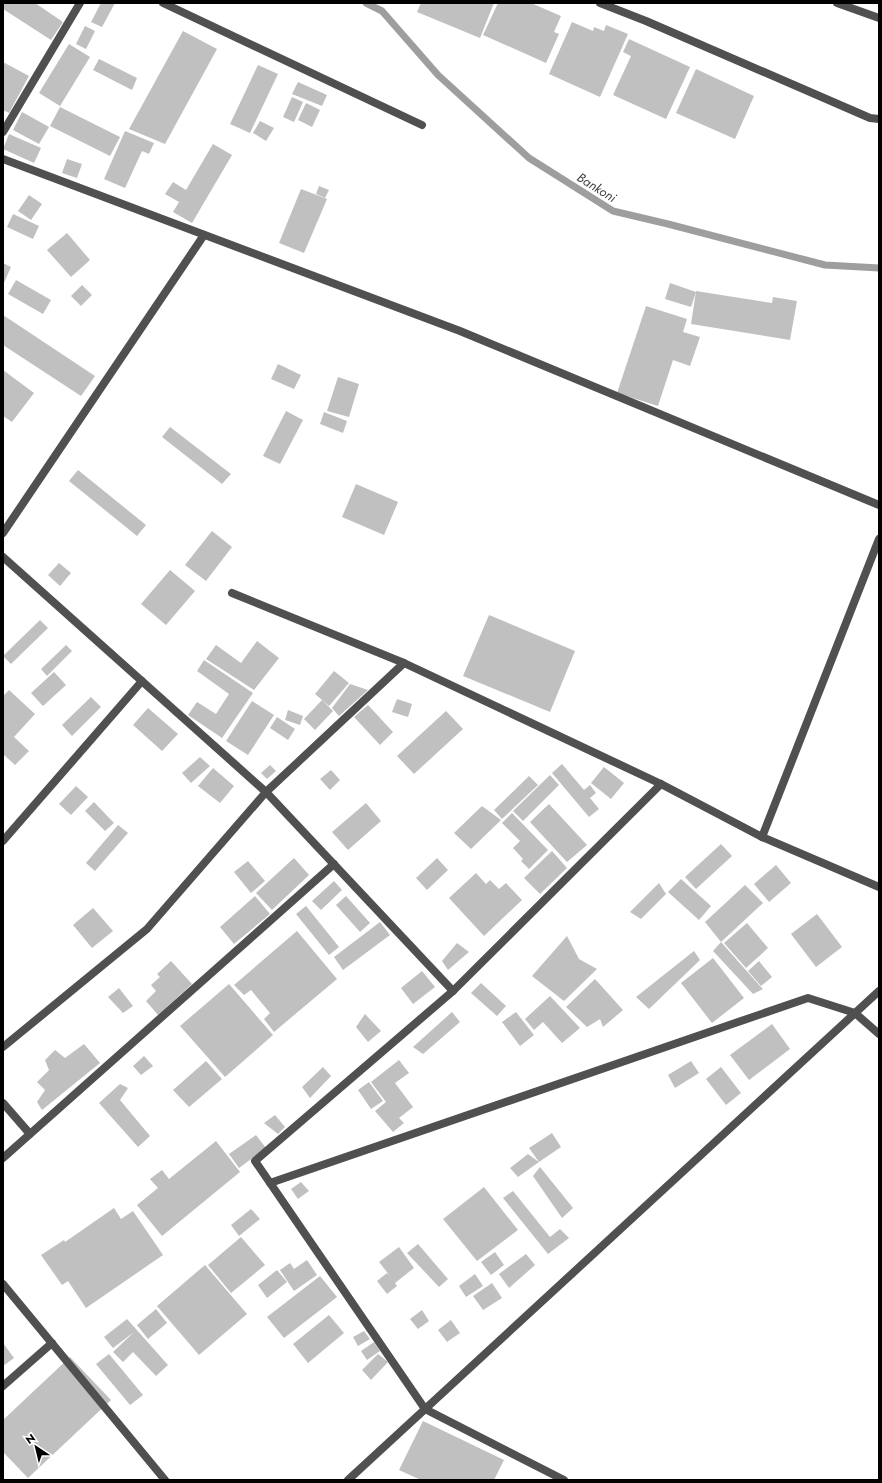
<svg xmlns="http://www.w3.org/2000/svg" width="882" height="1483" viewBox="0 0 882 1483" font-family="Jost,sans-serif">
  <rect width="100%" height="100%" fill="#fff"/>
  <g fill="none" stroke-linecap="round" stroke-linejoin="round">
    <path stroke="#9e9e9e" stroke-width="7" d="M366 3 382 11 438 75 529 158 613 211 668 224 825 265 879 268"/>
  </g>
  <g fill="#c0c0c0">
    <path d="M3 3H35L63 22 51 40 3 9Z"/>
    <path d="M101 3H115L102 27 91 22Z"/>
    <path d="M421 3H494L480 38 417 12Z"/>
    <path d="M498 3H531L561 16 554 32 559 34 546 63 483 35Z"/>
    <path d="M572 22 593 31 594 27 604 31 606 25 628 34 600 97 549 74Z"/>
    <path d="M85 26 95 31 86 49 76 44Z"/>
    <path d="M183 31 217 49 165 144 129 129Z"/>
    <path d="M629 39 690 67 666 119 613 95 631 56 623 52Z"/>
    <path d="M69 44 90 57 60 106 39 93Z"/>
    <path d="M99 59 137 78 132 90 93 70Z"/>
    <path d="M3 62 29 76 9 113 3 110Z"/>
    <path d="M258 65 278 74 250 133 230 124Z"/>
    <path d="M696 69 754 96 735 139 676 113Z"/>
    <path d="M298 82 327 95 322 106 292 94Z"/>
    <path d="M292 97 303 102 294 122 283 117Z"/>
    <path d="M306 103 320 110 312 127 298 120Z"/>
    <path d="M60 107 120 137 110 156 50 126Z"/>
    <path d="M22 112 49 127 39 144 13 130Z"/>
    <path d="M260 121 274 128 266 141 253 133Z"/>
    <path d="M125 131 154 143 149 154 142 151 125 188 104 179Z"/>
    <path d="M9 134 41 148 34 163 3 149Z"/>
    <path d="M213 144 232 155 192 223 173 212 179 202 165 194 173 182 186 190Z"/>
    <path d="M67 159 82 164 77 178 62 173Z"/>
    <path d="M319 186 329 190 325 198 316 194Z"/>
    <path d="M301 189 327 199 304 253 279 243Z"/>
    <path d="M29 195 42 204 31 220 18 211Z"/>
    <path d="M13 214 39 226 33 239 7 227Z"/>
    <path d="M67 233 90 260 71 277 47 250Z"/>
    <path d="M3 263 11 267 3 285Z"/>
    <path d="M16 280 51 300 43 314 8 294Z"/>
    <path d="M670 283 696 292 691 307 665 299Z"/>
    <path d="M82 285 92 295 81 306 71 296Z"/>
    <path d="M696 291 772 303 773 297 797 301 790 340 691 324Z"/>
    <path d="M646 306 687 319 683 332 700 337 690 366 673 360 658 406 617 393Z"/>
    <path d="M3 315 95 376 81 396 3 345Z"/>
    <path d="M278 364 301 375 294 389 271 379Z"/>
    <path d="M3 370 34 393 12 422 3 416Z"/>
    <path d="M338 377 359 384 349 417 327 411Z"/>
    <path d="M286 411 303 420 280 464 263 456Z"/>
    <path d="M324 412 347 421 343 433 320 424Z"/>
    <path d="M170 427 231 474 222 484 162 437Z"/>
    <path d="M78 470 146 525 137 536 69 481Z"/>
    <path d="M356 484 398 502 384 535 342 517Z"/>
    <path d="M212 531 232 547 206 581 185 565Z"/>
    <path d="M59 563 71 573 60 586 48 575Z"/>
    <path d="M170 570 195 591 166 625 141 604Z"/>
    <path d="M489 615 575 651 550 712 463 676Z"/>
    <path d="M40 620 48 628 11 664 3 656Z"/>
    <path d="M257 641 279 658 254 690 206 659 216 645 241 663Z"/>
    <path d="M66 645 72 651 47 676 41 669Z"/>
    <path d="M204 660 253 693 222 738 188 715 197 702 216 714 229 694 197 671Z"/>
    <path d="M334 671 349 683 329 706 315 694Z"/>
    <path d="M54 672 66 685 43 706 31 693Z"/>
    <path d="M350 684 368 690 339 716 332 708Z"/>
    <path d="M9 690 35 714 14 737 29 751 15 765 3 754V696Z"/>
    <path d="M91 697 101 707 72 736 62 725Z"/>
    <path d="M397 699 412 704 408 717 392 712Z"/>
    <path d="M322 700 333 711 315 730 304 719Z"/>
    <path d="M252 701 274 715 248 755 226 741Z"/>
    <path d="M368 705 393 732 380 745 354 717Z"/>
    <path d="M148 708 178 734 162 751 133 725Z"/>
    <path d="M288 710 303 716 300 725 285 720Z"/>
    <path d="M446 711 463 729 414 774 397 756Z"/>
    <path d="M277 717 295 729 288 740 270 728Z"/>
    <path d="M200 757 210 766 191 783 182 773Z"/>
    <path d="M562 764 584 790 590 785 596 793 590 798 599 809 589 817 552 773Z"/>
    <path d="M270 765 276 771 267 779 261 773Z"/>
    <path d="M604 767 624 783 611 799 591 783Z"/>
    <path d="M213 768 234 786 220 803 198 786Z"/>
    <path d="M331 770 340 780 330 790 320 779Z"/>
    <path d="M550 775 559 785 523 821 513 811Z"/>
    <path d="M529 776 538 785 502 819 494 810Z"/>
    <path d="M76 786 88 797 71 815 59 804Z"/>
    <path d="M94 802 114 823 105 831 85 811Z"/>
    <path d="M366 803 381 821 348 850 332 832Z"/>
    <path d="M549 804 587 845 567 862 530 822Z"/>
    <path d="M482 806 501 820 471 849 454 833Z"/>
    <path d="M512 813 548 850 529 869 521 861 523 859 513 848 520 841 502 823Z"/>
    <path d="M118 825 128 833 95 871 86 863Z"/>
    <path d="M721 844 732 856 696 889 685 877Z"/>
    <path d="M552 851 567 868 540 894 524 878Z"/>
    <path d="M294 858 309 875 272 910 256 893Z"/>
    <path d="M437 858 448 870 427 890 416 878Z"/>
    <path d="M248 861 265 881 251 893 234 872Z"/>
    <path d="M776 865 791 883 769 902 754 884Z"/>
    <path d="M476 873 486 884 490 880 499 889 506 883 522 900 484 936 449 898Z"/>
    <path d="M681 879 711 906 699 920 668 892Z"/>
    <path d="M334 881 342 890 321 910 312 901Z"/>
    <path d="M659 883 666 894 641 919 630 912Z"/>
    <path d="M745 885 763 903 721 942 705 922Z"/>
    <path d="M255 896 270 914 234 944 220 927Z"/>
    <path d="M346 896 370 923 360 932 336 905Z"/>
    <path d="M306 906 339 947 329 955 296 914Z"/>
    <path d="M93 908 113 931 92 948 73 925Z"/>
    <path d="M817 914 842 947 816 967 791 934Z"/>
    <path d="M380 922 390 935 343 970 334 957Z"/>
    <path d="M747 923 768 948 746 968 724 943Z"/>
    <path d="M297 931 337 979 274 1032 264 1019 270 1013 251 990 244 995 234 985Z"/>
    <path d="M567 936 579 959 597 969 564 1001 532 976Z"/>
    <path d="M721 942 760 986 763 989 753 994 713 951Z"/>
    <path d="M457 943 469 952 448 970 442 961Z"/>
    <path d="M694 951 700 960 649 1009 636 997Z"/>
    <path d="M713 958 744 998 712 1023 681 983Z"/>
    <path d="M171 961 192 984 158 1015 146 1001 156 991 151 985 160 977 157 974Z"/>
    <path d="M759 961 772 977 761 986 748 971Z"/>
    <path d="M422 971 435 987 413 1004 401 988Z"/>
    <path d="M595 979 623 1010 603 1027 600 1019 587 1027 566 1007Z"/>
    <path d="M481 983 506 1006 497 1016 471 993Z"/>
    <path d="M229 984 273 1035 225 1077 180 1026Z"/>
    <path d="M119 988 133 1006 123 1013 108 997Z"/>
    <path d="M550 996 580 1028 562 1043 543 1022 534 1030 525 1019Z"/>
    <path d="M452 1012 460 1022 423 1054 413 1047Z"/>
    <path d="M516 1012 534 1035 520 1046 502 1022Z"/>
    <path d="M365 1014 381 1031 368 1042 356 1027Z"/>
    <path d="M772 1024 790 1049 749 1080 730 1055Z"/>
    <path d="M84 1044 100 1063 42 1110 37 1102 45 1090 37 1082 49 1070 45 1060 55 1050 65 1058Z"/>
    <path d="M144 1056 153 1066 141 1075 133 1066Z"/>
    <path d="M399 1060 409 1073 395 1083 413 1107 399 1118 404 1123 393 1132 375 1111 386 1102 371 1082Z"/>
    <path d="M206 1061 222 1079 189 1107 173 1090Z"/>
    <path d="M691 1061 699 1073 675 1088 668 1075Z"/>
    <path d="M323 1067 331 1076 310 1098 302 1087Z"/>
    <path d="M721 1067 741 1093 726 1105 706 1079Z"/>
    <path d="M369 1082 383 1101 371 1109 358 1090Z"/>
    <path d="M120 1084 128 1088 120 1100 150 1136 138 1147 99 1103Z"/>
    <path d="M275 1115 285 1127 278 1134 264 1123Z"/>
    <path d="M552 1133 561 1147 539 1162 529 1148Z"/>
    <path d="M256 1135 266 1148 239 1168 229 1154Z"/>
    <path d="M216 1141 240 1172 162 1236 137 1205 158 1188 150 1179 162 1170 169 1179Z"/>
    <path d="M528 1154 539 1162 518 1177 510 1168Z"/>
    <path d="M540 1167 573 1208 562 1218 533 1176Z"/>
    <path d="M301 1182 309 1191 298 1199 291 1189Z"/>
    <path d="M484 1187 518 1230 477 1261 443 1219Z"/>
    <path d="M513 1191 550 1237 560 1229 569 1238 548 1254 503 1198Z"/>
    <path d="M114 1208 121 1219 133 1211 163 1255 86 1308 68 1281 62 1285 41 1255 64 1240 65 1242Z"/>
    <path d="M251 1209 260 1219 239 1236 231 1225Z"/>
    <path d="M241 1237 265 1265 231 1293 208 1265Z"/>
    <path d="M418 1244 448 1279 439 1287 407 1253Z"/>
    <path d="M399 1247 414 1268 395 1283 397 1286 387 1294 377 1281 387 1273 390 1276 379 1262Z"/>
    <path d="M495 1252 504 1265 491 1275 481 1262Z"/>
    <path d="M526 1254 535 1265 509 1288 499 1274Z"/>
    <path d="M307 1260 317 1275 294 1291 280 1270 290 1263 294 1269Z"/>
    <path d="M205 1265 247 1314 199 1355 157 1306Z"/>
    <path d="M277 1270 287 1282 267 1298 258 1285Z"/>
    <path d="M475 1274 483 1286 466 1297 459 1286Z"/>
    <path d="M320 1276 337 1297 284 1338 267 1317Z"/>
    <path d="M492 1283 502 1298 483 1310 473 1296Z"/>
    <path d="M156 1309 167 1323 148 1339 137 1325Z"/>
    <path d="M422 1310 429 1321 418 1329 410 1319Z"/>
    <path d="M329 1315 344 1333 308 1363 293 1344Z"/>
    <path d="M127 1319 168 1365 156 1376 133 1352 123 1362 113 1352 134 1332 113 1348 104 1337Z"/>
    <path d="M451 1320 460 1333 447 1342 438 1330Z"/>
    <path d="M364 1331 370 1339 358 1346 353 1337Z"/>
    <path d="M374 1342 380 1351 367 1360 361 1351Z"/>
    <path d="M3 1343 14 1358 3 1366Z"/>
    <path d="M109 1354 143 1395 130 1405 96 1364Z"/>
    <path d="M378 1354 388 1362 371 1380 362 1370Z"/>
    <path d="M70 1357 111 1400 28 1478 3 1452V1420Z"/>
    <path d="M423 1421 504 1460 494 1480H421L399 1470Z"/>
  </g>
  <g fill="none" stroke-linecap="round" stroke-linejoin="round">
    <g stroke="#505050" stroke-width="8">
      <path d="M163 3 422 125"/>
      <path d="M600 3 646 21 870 118 879 119"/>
      <path d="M837 3 879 18"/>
      <path d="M3 132 80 3"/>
      <path d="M3 159 460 331 879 505"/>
      <path d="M3 533 204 235"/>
      <path d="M3 557 266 792 453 991"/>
      <path d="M232 593 404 663 661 784 762 837 879 887"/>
      <path d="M762 837 879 539"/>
      <path d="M3 841 142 681"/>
      <path d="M3 1047 147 929 266 792 404 663"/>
      <path d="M3 1103 30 1134"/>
      <path d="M3 1158 334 864"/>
      <path d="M270 1183 808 998 855 1013 879 1034"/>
      <path d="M3 1284 165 1480"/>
      <path d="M3 1386 52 1343"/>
      <path d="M348 1480 879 991"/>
      <path d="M564 1480 425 1409 255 1161 453 991 661 784"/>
    </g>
  </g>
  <g text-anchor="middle" stroke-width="4" stroke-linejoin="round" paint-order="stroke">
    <g font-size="13" font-style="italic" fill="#3f3f3f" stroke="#fff">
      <text transform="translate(597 187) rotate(32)" y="5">Bankoni</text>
    </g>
  </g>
  <rect width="882" height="1483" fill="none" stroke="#000000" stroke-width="8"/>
  <g transform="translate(36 1447) rotate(325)" stroke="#ffffff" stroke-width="3" paint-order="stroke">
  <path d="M0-3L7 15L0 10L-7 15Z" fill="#000000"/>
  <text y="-6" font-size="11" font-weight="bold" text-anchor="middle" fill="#000000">N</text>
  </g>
</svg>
